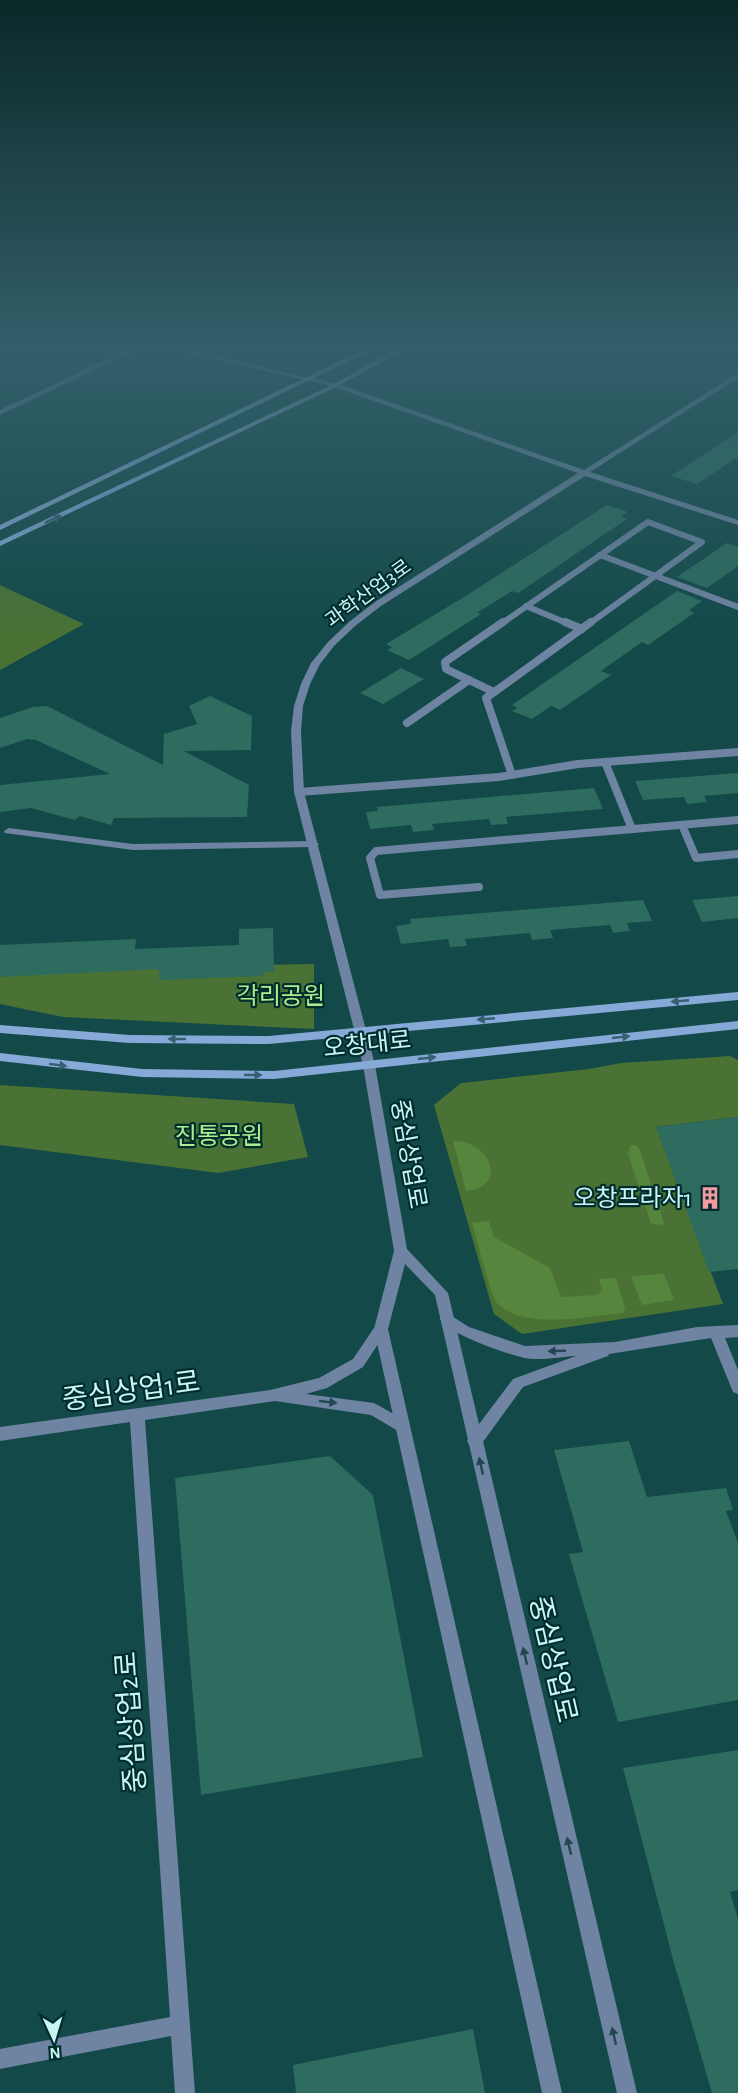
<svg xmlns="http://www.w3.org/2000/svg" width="738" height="2093" viewBox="0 0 738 2093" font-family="'Alegreya Sans','Noto Sans KR',sans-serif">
  <rect width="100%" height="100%" fill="#134949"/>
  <g fill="#4a7234">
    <path d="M0 585 2 586 84 624 0 670Z"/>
    <path d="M314 964V1029L63 1017 0 1004V969Z"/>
    <path d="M730 1056 738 1060V1117L656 1127 723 1304 522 1334 494 1314 434 1105 461 1083 589 1069 621 1063Z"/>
    <path d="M0 1085 294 1104 308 1157 218 1173 0 1145Z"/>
  </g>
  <g fill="#56863d">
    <path d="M453 1141C491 1140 508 1187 466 1191Z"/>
    <path d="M635 1145 639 1148 664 1223 661 1225 651 1223 628 1154 630 1146Z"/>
    <path d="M489 1221 494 1237 550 1268 561 1297 598 1295 602 1290 599 1279 616 1278 625 1308 623 1313C589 1316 523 1331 497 1303 491 1296 476 1236 472 1223Z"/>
    <path d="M664 1274 674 1300 642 1305 631 1276Z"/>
  </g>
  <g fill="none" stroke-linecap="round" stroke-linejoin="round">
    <path stroke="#451656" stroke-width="4.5" d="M311 347V350"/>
  </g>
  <g fill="#2d6c5e">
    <path d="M738 432V457L697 484 671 476Z"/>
    <path d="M607 505 628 512 621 517 627 519 518 593 512 591 477 613 481 614 409 660 387 650 392 647 386 644 464 597Z"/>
    <path d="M727 543 738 547V566L707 588 677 577Z"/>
    <path d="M677 591 702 601 689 610 694 613 648 645 642 642 601 671 611 675 560 710 551 706 532 719 512 711 517 708 512 705Z"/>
    <path d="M401 668 424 679 383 704 360 693Z"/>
    <path d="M210 696 252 716 251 750 184 751 249 785 247 817 114 818 111 825 80 816 75 820 31 808 0 812V785L110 774 36 740 27 739 0 748V718L33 707 47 706 163 765 164 734 197 724 189 706Z"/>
    <path d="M738 773V793L704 796 707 802 687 804 684 797 643 800 635 781Z"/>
    <path d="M594 788 603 809 506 817 508 824 491 825 489 819 432 824 434 830 413 832 411 825 370 829 366 812 378 811 377 807Z"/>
    <path d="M738 896V918L702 922 692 900Z"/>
    <path d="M643 900 652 921 627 923 630 931 613 933 610 925 550 930 553 938 532 940 530 933 465 939 467 946 450 947 448 939 401 944 396 926 411 924 410 919Z"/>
    <path d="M273 928 274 972H263V976L159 980V969L0 977V945L136 939 135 949 239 945V929Z"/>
    <path d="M738 1117V1269L709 1272 656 1127Z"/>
    <path d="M629 1441 647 1497 726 1488 733 1510 726 1511 738 1543V1700L618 1722 569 1554 583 1552 554 1450Z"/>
    <path d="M330 1456 373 1495 423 1757 201 1795 175 1478Z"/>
    <path d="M738 1750V1890L730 1892 738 1919V2093H712L674 1963 623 1768Z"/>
    <path d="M473 2029 485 2093H296L293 2065Z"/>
  </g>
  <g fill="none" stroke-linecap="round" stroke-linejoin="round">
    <g stroke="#6e84a2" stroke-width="6">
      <path d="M600 555 738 607"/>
      <path d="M526 606 569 624"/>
      <path d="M501 624 648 522 702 542 589 624"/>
    </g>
    <g stroke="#6e84a2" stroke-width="8">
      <path d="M565 622 582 629"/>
      <path d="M494 692 446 669 445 662 503 622"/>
      <path d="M407 723 469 680"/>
      <path d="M605 762 632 829"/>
      <path d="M512 775 486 698 591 622"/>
      <path d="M299 792 499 777 578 764 738 752"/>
      <path d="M682 825 696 858 738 854"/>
      <path d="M479 887 380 895 370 858 376 851 738 820"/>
    </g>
    <g fill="#6e84a2" fill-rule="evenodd">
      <path d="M133 347H142L0 415V410Z"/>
      <path d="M165 347H179L311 379 308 381Z"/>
      <path d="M9 828 133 844 314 841 319 844 314 847 133 850 5 833 4 831Z"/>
      <path d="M447 1313 469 1327 525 1346 615 1342 697 1327 738 1325V1337L725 1338 738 1370V1394L733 1392 711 1338 609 1354 608 1356 523 1387 480 1446 475 1448 470 1446 467 1441 470 1436 513 1379 576 1356C560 1357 540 1361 524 1358 507 1354 448 1334 440 1319L442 1315Z"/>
      <path d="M381 1323 386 1325 388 1329 363 1367 327 1388 306 1394 374 1403 408 1422 410 1427 408 1432 403 1434 371 1415 275 1401 145 1420 195 2093H175L171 2036 0 2069V2049L170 2017 130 1422 0 1441V1427L270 1390 319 1378 353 1359 376 1325Z"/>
    </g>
    <path fill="#6e84a2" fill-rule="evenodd" d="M738 373V378L590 472 738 520V525L585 476 381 606 355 626 334 646 320 664 310 684 303 706 301 731 304 792 375 1065 407 1249 448 1293 637 2093H617L435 1295 405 1264 388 1329 562 2093H542L374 1329 394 1251 363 1065 294 792 291 731 294 706 301 684 311 663 328 642 349 622 375 602 578 473 334 387 305 379 308 377 338 384 584 470Z"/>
    <g fill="#86a9d8" fill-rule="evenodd">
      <path d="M369 347H378L0 530V525Z"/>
      <path d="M401 347H410L338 386 0 546V541L334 384Z"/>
      <path d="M738 992V1000L269 1044 130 1043 0 1033V1025L130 1035 269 1036Z"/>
      <path d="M738 1021V1029L274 1079 142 1077 0 1061V1053L142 1069 274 1071Z"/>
    </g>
  </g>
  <defs><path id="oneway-solid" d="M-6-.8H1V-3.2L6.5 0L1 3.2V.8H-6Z" transform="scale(1.5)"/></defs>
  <g fill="#365f72">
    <use href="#oneway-solid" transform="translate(53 519) rotate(-25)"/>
    <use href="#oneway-solid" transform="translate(680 1001) rotate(175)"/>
    <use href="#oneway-solid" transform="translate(486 1019) rotate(175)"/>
    <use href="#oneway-solid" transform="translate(621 1037) rotate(-6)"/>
    <use href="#oneway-solid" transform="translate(177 1039) rotate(-180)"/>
    <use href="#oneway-solid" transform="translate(427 1058) rotate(-6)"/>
    <use href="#oneway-solid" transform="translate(58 1065) rotate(7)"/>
    <use href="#oneway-solid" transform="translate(253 1075)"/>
  </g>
  <g fill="#224751">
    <use href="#oneway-solid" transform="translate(557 1351) rotate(178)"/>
    <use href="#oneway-solid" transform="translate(328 1402) rotate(6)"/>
    <use href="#oneway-solid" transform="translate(481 1466) rotate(-103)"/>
    <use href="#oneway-solid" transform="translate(525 1656) rotate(-103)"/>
    <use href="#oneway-solid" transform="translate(569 1846) rotate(-103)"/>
    <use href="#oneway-solid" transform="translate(614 2036) rotate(-103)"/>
  </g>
  <linearGradient id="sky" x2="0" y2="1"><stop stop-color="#0a2828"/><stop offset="0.54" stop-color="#335f6a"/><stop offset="1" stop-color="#335f6a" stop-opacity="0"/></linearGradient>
  <rect width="738" height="640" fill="url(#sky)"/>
  <defs>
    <g id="building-bare" transform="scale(1.8)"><path d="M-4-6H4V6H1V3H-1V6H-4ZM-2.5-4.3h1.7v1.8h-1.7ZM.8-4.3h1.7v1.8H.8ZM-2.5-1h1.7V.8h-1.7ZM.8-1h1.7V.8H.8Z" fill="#f49aa0" stroke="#012d2e" stroke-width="2.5" paint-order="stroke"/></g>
  </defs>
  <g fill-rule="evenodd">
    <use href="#building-bare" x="710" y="1198"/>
  </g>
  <g text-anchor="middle" stroke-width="4.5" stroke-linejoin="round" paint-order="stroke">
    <g font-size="20" fill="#c9f6f5" stroke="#012d2e">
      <text transform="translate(368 593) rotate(-36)" y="7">과학산업3로</text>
    </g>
    <g font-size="24" fill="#acee8b" stroke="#012d2e">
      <text x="281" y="1004">각리공원</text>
      <text x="219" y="1144">진통공원</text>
    </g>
    <g font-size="24" fill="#c9f6f5" stroke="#012d2e">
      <text transform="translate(367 1044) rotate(-6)" y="8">오창대로</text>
      <text transform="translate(409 1154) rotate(80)" y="8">중심상업로</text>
    </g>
    <g font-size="24" fill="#c9f6f5" stroke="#012d2e" text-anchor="end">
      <text x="692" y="1206">오창프라자1</text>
    </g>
    <g font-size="28" fill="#c9f6f5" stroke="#012d2e">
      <text transform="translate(131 1390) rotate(-8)" y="10">중심상업1로</text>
      <text transform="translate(554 1659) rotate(77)" y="10">중심상업로</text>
      <text transform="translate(130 1722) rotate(-94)" y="10">중심상업2로</text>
    </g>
  </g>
  <g transform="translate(54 2039) rotate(176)" stroke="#012d2e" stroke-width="4.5" paint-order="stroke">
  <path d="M0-4.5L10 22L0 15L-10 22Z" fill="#c9f6f5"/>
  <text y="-9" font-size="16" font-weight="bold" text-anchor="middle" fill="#c9f6f5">N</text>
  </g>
</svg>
